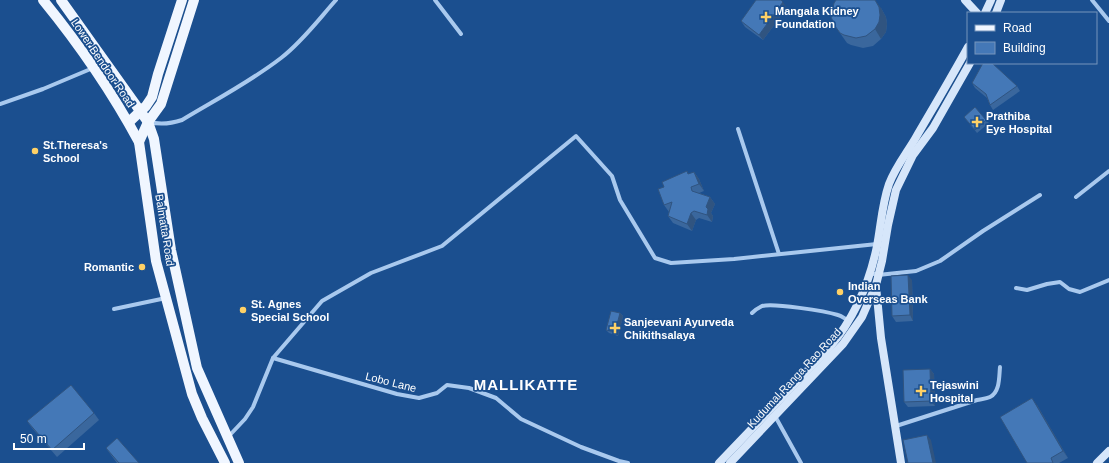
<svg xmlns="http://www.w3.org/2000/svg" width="1109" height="463" viewBox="0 0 1109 463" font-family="Helvetica,sans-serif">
  <rect width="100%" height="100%" fill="#1b4f8f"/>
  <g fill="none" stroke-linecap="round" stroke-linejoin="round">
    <g stroke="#a9c9ee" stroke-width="4">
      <path d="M435 0 461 34"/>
      <path d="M1092 0 1109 21"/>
      <path d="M0 104 43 89 93 68"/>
      <path d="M149 122C161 125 170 124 182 120 215 100 250 82 281 58 302 42 319 19 336 0"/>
      <path d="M738 129 779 254"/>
      <path d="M1076 197 1109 171"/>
      <path d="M870 273 878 275 916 271 940 261 983 231 1040 195"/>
      <path d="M1016 288 1027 290 1047 284 1060 282 1069 289 1080 292 1109 280"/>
      <path d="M114 309 166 298"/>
      <path d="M752 313C755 310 758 308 762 306 774 303 825 311 838 315 842 316 845 319 849 321"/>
      <path d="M273 358 322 301 371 273 442 246 576 136 612 176 620 200 655 258 671 263 734 259 877 244"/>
      <path d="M775 416 801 463"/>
      <path d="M896 426 977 400C981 399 986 399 990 397 1000 392 999 377 1000 367"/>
      <path d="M228 437 245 419 253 407 273 358 397 394 419 398 437 393 447 385 469 388 496 398 521 419 581 447 619 461 628 463"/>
    </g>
    <g stroke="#d6e6fa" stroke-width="8">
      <path d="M965 0 977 13"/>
      <path d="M985 13 991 0"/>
      <path d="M996 13 1001 0"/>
      <path d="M876 286 881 338 901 463"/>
      <path d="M719 463 830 347C855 317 869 285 877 246 881 225 882 204 889 184 895 168 906 154 915 139 933 108 951 78 968 47"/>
      <path d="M730 463 843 344 862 317 876 285 882 261 888 225 896 190 913 155 933 128 970 63"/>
      <path d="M1097 463 1109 451"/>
    </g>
    <g stroke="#f0f6ff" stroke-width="10">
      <path d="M43 0C79 44 112 92 139 142"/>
      <path d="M61 0 148 122 154 139 171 250 197 368 239 463"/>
      <path d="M194 0 161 104 148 122 139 142 156 261 192 394 202 418 225 463"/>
      <path d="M129 122 146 106 152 97 158 74 182 0"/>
    </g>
  </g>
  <g fill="#3a679d">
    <path d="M787 8 763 40 745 27 741 21Z"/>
    <path d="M881 8 886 17 887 24 886 32 881 39 873 46 863 48 851 45 847 43 835 26Z"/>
    <path d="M972 83 1017 86 1020 91 993 110 990 105 987 98 975 88Z"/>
    <path d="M964 117 986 120 989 123 977 133Z"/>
    <path d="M694 172 699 179 704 191 699 193 710 197 715 204 711 213 713 216 712 222 699 218 696 220 692 231 673 223 668 216 669 212 664 205V187L689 174Z"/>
    <path d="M912 280 913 321 896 322 892 316Z"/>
    <path d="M620 313 623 316 618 336 609 333 606 330Z"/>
    <path d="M930 369 934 374 935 406 908 407 904 402Z"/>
    <path d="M1037 405 1068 458 1059 463H1027Z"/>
    <path d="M94 413 99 420 57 457 32 428 27 421Z"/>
    <path d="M106 448 139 463H117L111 455Z"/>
  </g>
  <g fill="#305480">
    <path d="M875 0 881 8 886 17 887 24 886 32 881 39 875 29Z"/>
    <path d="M783 2 787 8 763 40 759 35Z"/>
    <path d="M694 172 699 179 704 191 699 184Z"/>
    <path d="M710 197 715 204 711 213 713 216 712 222 707 215 706 207Z"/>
    <path d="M691 213 696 220 692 231 687 224Z"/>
    <path d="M908 275 912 280 913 321 910 315Z"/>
    <path d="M620 313 623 316 618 336 615 332Z"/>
    <path d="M930 369 934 374 935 406 931 401Z"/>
    <path d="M1032 398 1037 405 1068 458 1063 451Z"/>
    <path d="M927 435 931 440 936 463H933Z"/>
  </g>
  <g fill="#4478b7" stroke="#305480">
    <path d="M756 0H781L783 2 759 35 741 21Z"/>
    <path d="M836 0H875L879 7 880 15 879 22 875 29 866 36 856 38 844 35 840 33 835 26 831 17 834 3Z"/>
    <path d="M983 63H992L1017 86 990 105 986 94 972 83Z"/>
    <path d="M975 107 986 120 975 130 964 117Z"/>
    <path d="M687 171 688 174 694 172 699 184 691 187 692 191 710 197 706 207 708 209 707 215 694 211 691 213 687 224 668 216 672 202 664 205 658 189 664 187 662 182Z"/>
    <path d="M908 275 910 315 892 316 891 276Z"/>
    <path d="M611 311 620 313 615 332 606 330Z"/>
    <path d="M930 369 931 401 904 402 903 370Z"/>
    <path d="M71 385 94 413 52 450 27 421Z"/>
    <path d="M1032 398 1063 451 1051 458 1053 463H1027L1000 417Z"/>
    <path d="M927 435 933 463H908L903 440Z"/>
    <path d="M117 438 139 463H119L106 448Z"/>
  </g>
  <g fill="#ffd166" stroke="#1b4f8f" stroke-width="1.5">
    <path d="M764 11h4v4h4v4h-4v4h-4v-4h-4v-4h4z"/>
    <path d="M975 116h4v4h4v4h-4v4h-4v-4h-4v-4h4z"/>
    <circle cx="35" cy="151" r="4"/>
    <circle cx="142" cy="267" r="4"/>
    <circle cx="840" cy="292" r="4"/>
    <circle cx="243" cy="310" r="4"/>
    <path d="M613 322h4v4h4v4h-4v4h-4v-4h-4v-4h4z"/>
    <path d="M919 385h4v4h4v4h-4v4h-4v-4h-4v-4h4z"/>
  </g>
  <g text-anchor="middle" stroke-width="3.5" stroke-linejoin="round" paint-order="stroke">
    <g font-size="11" font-weight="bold" fill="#fff" stroke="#1b4f8f" text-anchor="start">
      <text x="775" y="15">Mangala Kidney<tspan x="775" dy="13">Foundation</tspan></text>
      <text x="986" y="120">Prathiba<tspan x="986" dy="13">Eye Hospital</tspan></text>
      <text x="43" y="149">St.Theresa's<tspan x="43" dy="13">School</tspan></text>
      <text x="134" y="271" text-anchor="end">Romantic</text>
      <text x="848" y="290">Indian<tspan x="848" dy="13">Overseas Bank</tspan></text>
      <text x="251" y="308">St. Agnes<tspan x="251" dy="13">Special School</tspan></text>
      <text x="624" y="326">Sanjeevani Ayurveda<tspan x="624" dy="13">Chikithsalaya</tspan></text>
      <text x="930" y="389">Tejaswini<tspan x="930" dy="13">Hospital</tspan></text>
    </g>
    <g font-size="11" fill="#fff" stroke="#1b4f8f">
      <text transform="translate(103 63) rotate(56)" y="4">Lower Bendoor Road</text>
      <text transform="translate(165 230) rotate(81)" y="4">Balmatta Road</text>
      <text transform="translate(794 378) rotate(-47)" y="4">Kudumal Ranga Rao Road</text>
      <text transform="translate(391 382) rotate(14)" y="4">Lobo Lane</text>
    </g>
    <g font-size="15" font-weight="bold" letter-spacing="1" fill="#fff" stroke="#1b4f8f">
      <text x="526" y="390">MALLIKATTE</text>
    </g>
  </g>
  <rect x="967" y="12" width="130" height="52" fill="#1b4f8f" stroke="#7695bc"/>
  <rect x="975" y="25" width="20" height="6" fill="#f0f6ff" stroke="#7695bc"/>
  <text x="1003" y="32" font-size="12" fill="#ffffff">Road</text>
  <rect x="975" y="42" width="20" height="12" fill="#4478b7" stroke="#7695bc"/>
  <text x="1003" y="52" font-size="12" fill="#ffffff">Building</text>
  <path d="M14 443v6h70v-6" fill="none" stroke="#ffffff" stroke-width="2"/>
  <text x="20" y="443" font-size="12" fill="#ffffff" stroke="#1b4f8f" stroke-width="3" paint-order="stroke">50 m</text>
</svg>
